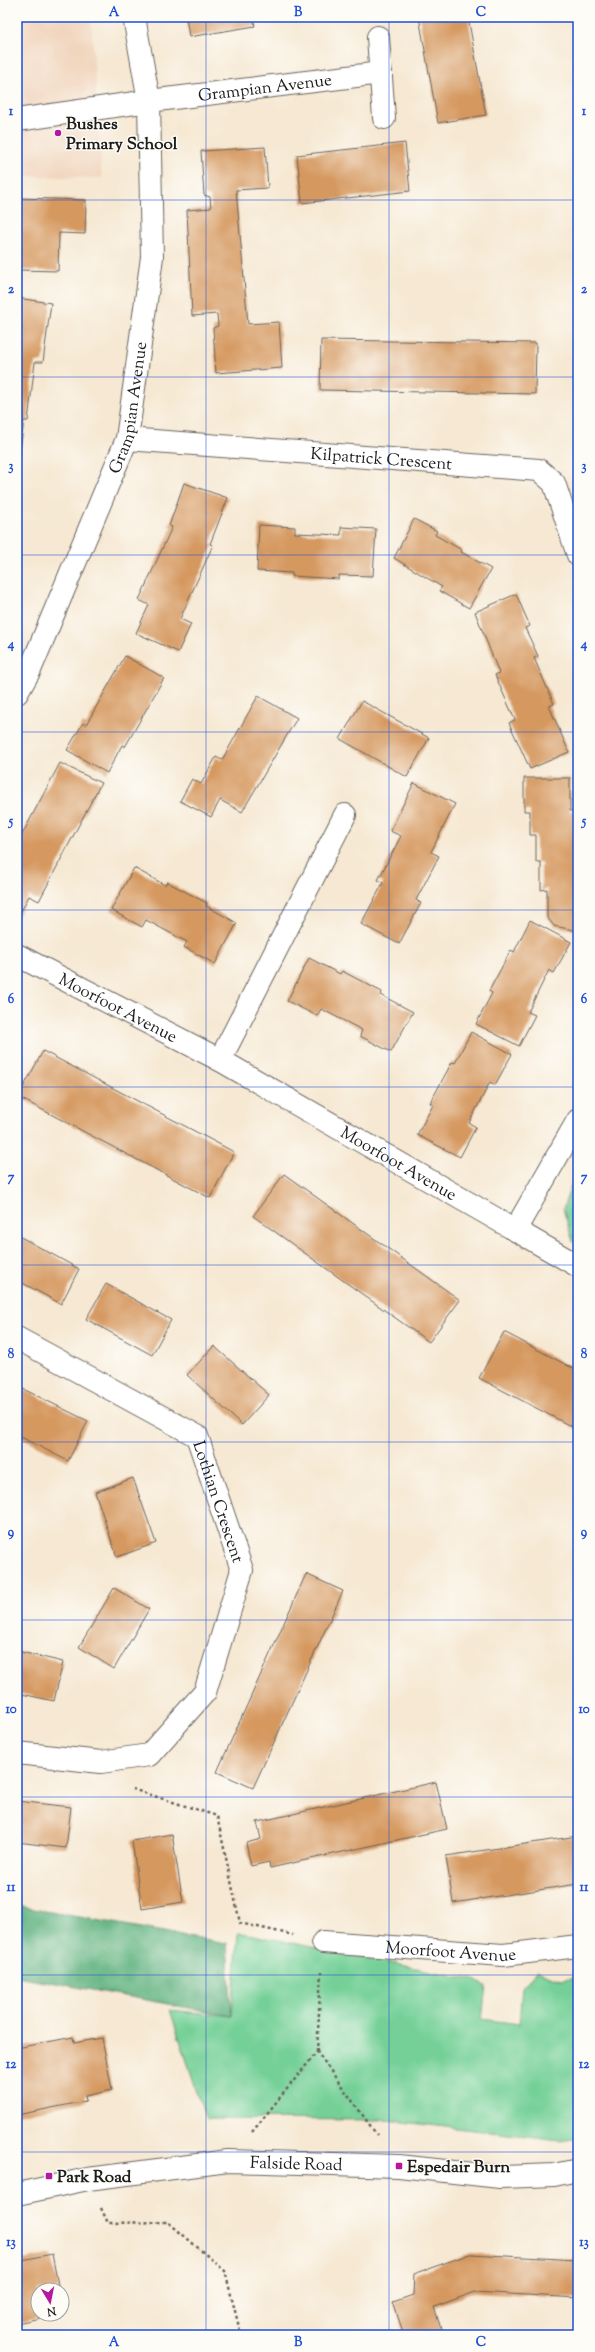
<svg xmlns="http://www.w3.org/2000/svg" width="595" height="2352" viewBox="0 0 595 2352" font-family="'Sorts Mill Goudy',serif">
  <rect width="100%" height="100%" fill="#fdfcf7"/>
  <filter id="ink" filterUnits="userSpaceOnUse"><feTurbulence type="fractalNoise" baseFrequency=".025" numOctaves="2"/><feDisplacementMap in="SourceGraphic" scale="8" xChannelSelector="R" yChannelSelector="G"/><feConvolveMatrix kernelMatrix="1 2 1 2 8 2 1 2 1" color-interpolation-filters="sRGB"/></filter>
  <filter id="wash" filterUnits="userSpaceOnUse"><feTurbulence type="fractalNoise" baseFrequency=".012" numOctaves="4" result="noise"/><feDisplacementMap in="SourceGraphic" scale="16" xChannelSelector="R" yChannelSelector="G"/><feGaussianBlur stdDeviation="0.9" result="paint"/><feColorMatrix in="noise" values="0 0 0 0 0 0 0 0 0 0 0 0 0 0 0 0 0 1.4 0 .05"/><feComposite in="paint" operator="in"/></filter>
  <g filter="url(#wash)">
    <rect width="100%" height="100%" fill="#f6e8d2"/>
    <path fill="#f1d5bd" d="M17 17H91L102 178 17 176Z"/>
    <g fill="#75d097" stroke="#48765a">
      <path d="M578 1164V1245L573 1242 563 1209Z"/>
      <path d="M238 1932 475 1980 486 1986 482 2019 519 2024 522 1987 537 1971 561 1980 578 1978V2137L561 2140 385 2120 206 2119 170 2010 232 2016Z"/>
    </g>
    <path fill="#60b280" stroke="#3e674e" d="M17 1906 227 1943 232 2016 17 1976Z"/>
    <g id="blocks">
      <g fill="#d5985f">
        <path d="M186 17H253L255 26 189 37Z"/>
        <path d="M419 17H468L486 115 438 123Z"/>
        <path d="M405 143 410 191 302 203 297 155Z"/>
        <path d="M265 147 268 188 236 190 248 324 279 322 282 368 216 373 213 328 218 326 217 314 192 316 187 210 211 208 210 197 204 195 201 151Z"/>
        <path d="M21 198 86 200 85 234 59 233 58 271 19 270Z"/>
        <path d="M17 298 51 303 43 362H35L28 421H24L18 466Z"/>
        <path d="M321 340 536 343 535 394 320 390Z"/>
        <path d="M184 483 228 498 210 544 213 545 180 619 191 624 178 652 136 633 149 605 139 600 172 527 169 526Z"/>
        <path d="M414 519 437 531 435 535 462 550 461 552 491 569 469 608 439 591 442 587 394 558Z"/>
        <path d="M259 525 295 527V533L341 535V527L376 529 373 576 339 575V579L292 576V573L257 571Z"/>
        <path d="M516 594 530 626 525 628 538 656 534 658 554 704 549 706 569 752 530 769 509 723 515 720 495 675 499 673 475 612Z"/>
        <path d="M125 656 164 678 125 747 122 745 107 773 67 750 83 723 86 725Z"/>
        <path d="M258 696 297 718 242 812 220 800 211 817 180 801 192 779 201 784 216 757 222 760Z"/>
        <path d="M362 701 429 738 407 777 340 739Z"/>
        <path d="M60 763 101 783 39 901 29 896 17 919V844Z"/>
        <path d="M524 778H570V811H575V835L578 834V931L554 926 547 917V889L541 890V862H536V835H530V811H524Z"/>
        <path d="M414 783 455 804 431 852 439 856 416 900 421 903 399 944 361 924 383 883 378 880 401 836 390 831Z"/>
        <path d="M134 868 165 885 167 882 207 903 206 906 237 923 215 964 184 947 187 942 146 920 142 927 111 910Z"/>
        <path d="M530 920 571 942 554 973 549 970 528 1012 535 1015 519 1046 476 1024 492 993 489 991 511 950 514 952Z"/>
        <path d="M309 958 340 974 342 971 382 992 381 995 413 1012 391 1052 360 1036 362 1030 321 1009 317 1016 287 1001Z"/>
        <path d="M471 1032 512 1054 495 1085 490 1082 469 1123 476 1127 460 1157 417 1135 433 1105 430 1103 452 1062 455 1063Z"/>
        <path d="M43 1051 234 1152 210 1198 18 1097Z"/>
        <path d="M284 1174 460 1300 429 1342 253 1216Z"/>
        <path d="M17 1235 79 1269 61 1304 17 1280Z"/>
        <path d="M106 1284 171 1320 152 1355 86 1319Z"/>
        <path d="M504 1332 578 1371V1430L479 1378Z"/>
        <path d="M214 1346 269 1395 242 1425 187 1375Z"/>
        <path d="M17 1386 88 1421 68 1461 17 1435Z"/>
        <path d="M133 1478 156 1543 117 1557 95 1492Z"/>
        <path d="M306 1574 343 1591 253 1788 217 1772Z"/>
        <path d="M114 1588 149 1609 114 1669 79 1647Z"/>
        <path d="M17 1651 63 1662 54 1701 17 1693Z"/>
        <path d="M436 1782 447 1829 270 1868 269 1862 251 1866 246 1843 261 1839 257 1822Z"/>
        <path d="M17 1801 71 1807 66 1848 17 1842Z"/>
        <path d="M172 1834 183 1902 142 1909 132 1841Z"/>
        <path d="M578 1836V1884L453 1903 446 1856Z"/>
        <path d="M73 2037 74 2043 102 2038 112 2090 85 2096 86 2101 17 2115V2048Z"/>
        <path d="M52 2254 59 2290H38V2314H49V2316L17 2323V2261Z"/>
        <path d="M470 2254 578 2260V2298L475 2292 434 2307 443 2335H404L393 2302 413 2295 414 2274Z"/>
      </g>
    </g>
  </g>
  <g filter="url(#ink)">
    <use href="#blocks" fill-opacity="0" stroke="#68635c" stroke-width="1"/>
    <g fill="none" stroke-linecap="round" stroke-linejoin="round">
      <g stroke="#68635c" stroke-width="24">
        <g id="minor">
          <path d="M378 37 384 118"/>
          <path id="s1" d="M17 120 149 101 381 73"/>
          <path id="s2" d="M127 439 539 470 554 483 578 555"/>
          <path id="s3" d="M17 693 30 670 127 439 152 257 149 101 134 17"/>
          <path id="s4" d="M17 955 220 1060 578 1266"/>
          <path d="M220 1060 345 815"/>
          <path d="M515 1230 578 1120"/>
          <path id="s5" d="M17 1338 197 1436 242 1570 205 1692 149 1755 101 1762 17 1753"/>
          <path id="s6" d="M323 1942 503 1955 578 1946"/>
          <path id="s7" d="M17 2194 88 2179 228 2161 399 2166 500 2177 554 2175 578 2170"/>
        </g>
      </g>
      <g stroke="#68635c" stroke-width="2.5" stroke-dasharray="3 3" stroke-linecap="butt">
        <path d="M132 1789 217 1816 240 1923 293 1935"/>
        <path d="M317 2052 321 1972"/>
        <path d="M252 2132 317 2052 377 2135"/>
        <path d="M101 2208 108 2223 168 2222 225 2271 241 2335"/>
      </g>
      <use href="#minor" stroke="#fff" stroke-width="22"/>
    </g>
  </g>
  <path fill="none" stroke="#1d4ed8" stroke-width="1" stroke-opacity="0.55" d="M206 17V2335M389 17V2335M17 200H578M17 377H578M17 555H578M17 732H578M17 910H578M17 1087H578M17 1265H578M17 1442H578M17 1620H578M17 1797H578M17 1975H578M17 2152H578"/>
  <g fill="#b5179e" stroke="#fdfcf7" stroke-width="1.5">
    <circle cx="58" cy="133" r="4"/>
    <rect x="395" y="2162" width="8" height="8" rx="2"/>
    <rect x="45" y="2172" width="8" height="8" rx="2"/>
  </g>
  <g text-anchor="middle" stroke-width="3" stroke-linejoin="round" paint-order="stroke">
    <g font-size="17" fill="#1c1c1c" stroke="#fdfcf7">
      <text dy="6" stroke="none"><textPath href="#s1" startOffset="250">Grampian Avenue</textPath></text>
      <text dy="6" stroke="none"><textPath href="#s3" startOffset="308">Grampian Avenue</textPath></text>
      <text dy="6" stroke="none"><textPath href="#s2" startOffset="255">Kilpatrick Crescent</textPath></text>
      <text dy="6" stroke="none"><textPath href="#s4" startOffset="114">Moorfoot Avenue</textPath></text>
      <text dy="6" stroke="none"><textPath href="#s4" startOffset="435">Moorfoot Avenue</textPath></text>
      <text dy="6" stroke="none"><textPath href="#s5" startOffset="274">Lothian Crescent</textPath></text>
      <text dy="6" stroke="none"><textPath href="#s6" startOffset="128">Moorfoot Avenue</textPath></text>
      <text dy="6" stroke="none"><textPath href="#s7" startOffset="282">Falside Road</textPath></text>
    </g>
    <g font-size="17" font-weight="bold" fill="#1c1c1c" stroke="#fdfcf7" text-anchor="start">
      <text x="66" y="129">Bushes<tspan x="66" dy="20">Primary School</tspan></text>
      <text x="407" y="2172">Espedair Burn</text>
      <text x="57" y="2182">Park Road</text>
    </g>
  </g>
  <rect width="595" height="2352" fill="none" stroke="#fdfcf7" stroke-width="44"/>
  <g transform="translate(50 2302) rotate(170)"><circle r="19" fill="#fdfcf7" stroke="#a3a29f"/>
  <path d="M0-3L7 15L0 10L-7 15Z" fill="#b5179e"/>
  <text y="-6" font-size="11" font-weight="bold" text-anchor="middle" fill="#1c1c1c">N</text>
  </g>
  <rect x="22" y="22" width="551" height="2308" fill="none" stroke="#1d4ed8" stroke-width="1.5"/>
  <g font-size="13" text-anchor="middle" font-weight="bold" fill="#1d4ed8">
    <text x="114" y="16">A</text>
    <text x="298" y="16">B</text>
    <text x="481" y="16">C</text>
    <text x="11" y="115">1</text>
    <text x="584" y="115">1</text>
    <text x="11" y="293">2</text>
    <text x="584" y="293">2</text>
    <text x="11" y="470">3</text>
    <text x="584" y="470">3</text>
    <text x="11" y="648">4</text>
    <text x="584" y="648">4</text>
    <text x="11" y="825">5</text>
    <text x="584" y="825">5</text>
    <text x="11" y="1003">6</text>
    <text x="584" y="1003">6</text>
    <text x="11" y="1181">7</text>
    <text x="584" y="1181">7</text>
    <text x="11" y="1358">8</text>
    <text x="584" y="1358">8</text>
    <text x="11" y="1536">9</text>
    <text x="584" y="1536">9</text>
    <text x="11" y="1713">10</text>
    <text x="584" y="1713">10</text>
    <text x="11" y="1891">11</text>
    <text x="584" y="1891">11</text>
    <text x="11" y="2068">12</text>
    <text x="584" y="2068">12</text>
    <text x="11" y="2246">13</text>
    <text x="584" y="2246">13</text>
    <text x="114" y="2346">A</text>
    <text x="298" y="2346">B</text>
    <text x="481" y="2346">C</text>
  </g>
</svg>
